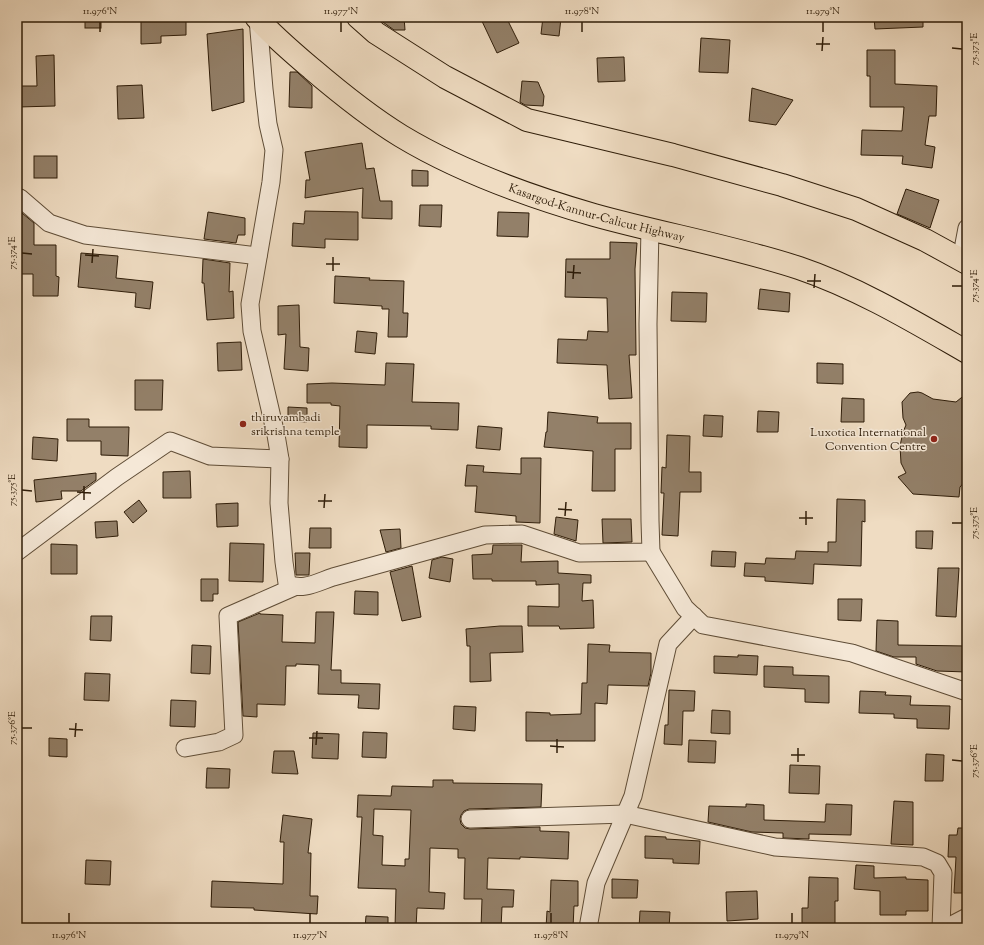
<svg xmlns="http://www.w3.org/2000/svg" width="984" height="945" viewBox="0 0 984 945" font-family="'Sorts Mill Goudy',serif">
  <rect width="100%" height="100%" fill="#efdcc2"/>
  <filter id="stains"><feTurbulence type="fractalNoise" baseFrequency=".005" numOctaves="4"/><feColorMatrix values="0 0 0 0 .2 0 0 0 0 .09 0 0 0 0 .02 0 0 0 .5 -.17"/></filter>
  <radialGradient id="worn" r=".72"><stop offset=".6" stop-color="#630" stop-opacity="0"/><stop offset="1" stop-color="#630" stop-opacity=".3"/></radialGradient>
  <g fill="#938069" stroke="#2f1d09" fill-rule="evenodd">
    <rect x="85" y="17" width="16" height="11"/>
    <path d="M141 17H186V35L161 36V43L141 44Z"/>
    <path d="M380 17H404L405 30H394L380 20Z"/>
    <path d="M480 17H506L519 43 497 53Z"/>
    <path d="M543 17 561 18 559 36 541 34Z"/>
    <path d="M874 17H923V27L875 29Z"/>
    <path d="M243 29 244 102 212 111 207 34Z"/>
    <path d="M701 38 730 40 728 73 699 72Z"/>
    <path d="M867 50H895V84L937 86 936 116H929L925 145 935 147 932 168 902 164 903 156 861 155 862 130 902 131 904 107H870V76H867Z"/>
    <path d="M54 55 55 106 18 107 17 86H37L36 56Z"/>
    <path d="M624 57 625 81 598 82 597 58Z"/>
    <path d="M290 72H297L312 86V108L289 107Z"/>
    <path d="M522 81 538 82 544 96 543 106 525 105 520 102Z"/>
    <path d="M142 85 144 118 118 119 117 86Z"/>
    <path d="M752 88 793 100 776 125 749 121Z"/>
    <path d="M362 143 366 169 374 168 380 201H392V219L362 218 363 188 305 198 306 180H310L305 152Z"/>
    <rect x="34" y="156" width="23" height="22"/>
    <path d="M412 170 428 171V186H412Z"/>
    <path d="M906 189 939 200 930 228 897 214Z"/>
    <path d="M420 205H442L441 227 419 226Z"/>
    <path d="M305 211 358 212V240L325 239V248L292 246 293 223 304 224Z"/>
    <path d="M208 212 245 218V235H238L236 243 204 239Z"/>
    <path d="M498 212 529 213 528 237 497 236Z"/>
    <path d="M17 213H22L34 223V245H56V276L59 277 58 296H33V274H17Z"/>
    <path d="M610 242 637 243 635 269 636 355H629L632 398 609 399 607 365 557 363 558 339 587 340 588 331 608 332 607 298 565 297 566 259H610Z"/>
    <path d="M81 253 118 256 116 278 153 282 150 309 135 307 136 293 78 287Z"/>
    <path d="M203 259 230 263 229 292 233 291 234 318 207 320 204 283H202Z"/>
    <path d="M335 276 370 278 369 280 404 281 403 313H408L407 337H388L389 309H382V306L334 303Z"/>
    <path d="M760 289 790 293 789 312 758 309Z"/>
    <path d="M672 292 707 293 706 322 671 321Z"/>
    <path d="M299 305 300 347 309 348 308 371 284 369 286 334 278 335V306Z"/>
    <path d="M357 331 377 333 375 354 355 352Z"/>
    <path d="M241 342 242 370 218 371 217 343Z"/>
    <path d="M386 363 414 364 412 402 459 403 458 430 431 429V426L367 425V448L339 447 340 406 331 405V403H307V384L332 383 385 385Z"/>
    <path d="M817 363 843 364V384L817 383Z"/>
    <path d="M135 380H163L162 410H135Z"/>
    <path d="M918 392 922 393 933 399 956 402 967 393V479L960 487 959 497 913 494 898 477 906 473 901 463 900 446 903 432 906 425 903 418 902 402 910 393Z"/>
    <path d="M842 398 864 399V422H841Z"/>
    <path d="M288 407 307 408V422L288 421Z"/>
    <path d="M758 411 779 412 778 432H757Z"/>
    <path d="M548 412 598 417 597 423H631V449H615V491H592L593 451 544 447 546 432H547Z"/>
    <path d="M704 415 723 416 722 437 703 436Z"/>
    <path d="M67 419H89V427H129L128 456 101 455V441H67Z"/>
    <path d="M478 426 502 428 500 450 476 448Z"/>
    <path d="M667 435 690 436 689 472H701V492H680L678 536 662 535 664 493H661L662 467 666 468Z"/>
    <path d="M33 437 58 439 57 461 32 459Z"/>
    <path d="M521 458H541L540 523 516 522V516L475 512 477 486H465L467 465 484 466 483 472 521 474Z"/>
    <path d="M190 471 191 498H163V472Z"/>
    <path d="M96 473V480L81 491H61L62 499 36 502 34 480Z"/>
    <path d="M837 499 865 500V522L862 521 861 566 814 564 813 584 765 581V577L744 576 745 563 765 564 766 558 795 559 796 551 828 552V542H836Z"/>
    <path d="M139 500 147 511 133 523 124 512Z"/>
    <path d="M238 503V526L217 527 216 504Z"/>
    <path d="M556 517 578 520 576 541 554 534Z"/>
    <path d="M602 519H631L632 542 603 543Z"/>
    <path d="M117 521 118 536 96 538 95 522Z"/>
    <path d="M310 528H331V548H309Z"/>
    <path d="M400 529 401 548 386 552 380 530Z"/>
    <path d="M916 531H933L932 549 916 548Z"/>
    <path d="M230 543 264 544 263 582 229 581Z"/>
    <path d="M51 544 77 545V574H51Z"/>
    <path d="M493 545H522L521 562 558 561V573L591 575V583H583L582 601 593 600 594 628 560 629 559 626H528V606L559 607V584L536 585V581H492V579H473L472 555 492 554Z"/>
    <path d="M712 551 736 552 735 567 711 566Z"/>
    <path d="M295 553H310L309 575H296Z"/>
    <path d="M442 557 453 559 450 582 429 578 432 560Z"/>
    <path d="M412 566 421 617 402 621 390 572Z"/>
    <path d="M938 568H959L956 617 936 616Z"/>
    <path d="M201 579H218V594H213V601H201Z"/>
    <path d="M355 591 378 592V615L354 614Z"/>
    <path d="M838 599H862L861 621 838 620Z"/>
    <path d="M316 612H334L331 670H341V683L380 684 379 709 358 708 359 695 318 694 319 665 296 664V666H286L285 705 257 704V717L243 716 238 622 260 613V614L283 615 282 642 315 643Z"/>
    <path d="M91 616H112L111 641 90 640Z"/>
    <path d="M877 620 898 621V645L967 646V672L937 671 916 664V657H894L876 651Z"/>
    <path d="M500 626H522L523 652 490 653 491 681 470 682V646H467L466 629Z"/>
    <path d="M588 644 610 645 609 652 651 653V673L648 686 608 685 607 704 595 703V741H526V712L550 713V715L581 714 582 683H587Z"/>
    <path d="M192 645 211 646 210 674 191 673Z"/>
    <path d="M738 655 758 656 757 675 714 673V656L738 657Z"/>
    <path d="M764 666 793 667V675L829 676V703L805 702V689L764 687Z"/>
    <path d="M85 673 110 674 109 701 84 700Z"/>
    <path d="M669 690 695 691 694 711H683L682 745 664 744 665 725H668Z"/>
    <path d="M860 691 886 692 885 695 911 696 910 705 950 706 949 729 917 728V719L894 718V714L859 713Z"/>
    <path d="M171 700 196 701 195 727 170 726Z"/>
    <path d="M454 706 476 707 475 731 453 729Z"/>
    <path d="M712 710 730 711V734L711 733Z"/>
    <path d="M363 732 387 733 386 758 362 757Z"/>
    <path d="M313 733 339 734 338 759 312 758Z"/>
    <path d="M49 738 67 739V757L49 756Z"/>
    <path d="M689 740 716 741 715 763 688 762Z"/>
    <path d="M274 751H294L298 774 272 773Z"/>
    <path d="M926 754 944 755 943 781H925Z"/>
    <path d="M790 765 820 766 819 794 789 793Z"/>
    <path d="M207 768 230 769 229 788H206Z"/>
    <path d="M433 780H453V783L542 784 541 807 469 809 464 811 461 815 460 819 461 824 465 828 470 829 540 827V831L569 832 568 859 520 857V859L488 858 487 889 514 890 513 907H502L501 928H481L482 899H464L465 858H458V849L430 848 429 892 445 893 444 909 417 908 416 928H395L396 889 358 888 362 817H357L358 795 391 796 392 786 433 787ZM374 809 411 810 409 859H405V866L382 865 383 836 373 835Z"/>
    <path d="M894 801 913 802V845L891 844Z"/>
    <path d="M746 804 764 805V820L825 822 826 804 852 805 851 835 809 834V839L783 838V833L752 832 708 822 709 806 746 807Z"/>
    <path d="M283 815 312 819 308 853H311L310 896H318L317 914 254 910V908L211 907 212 881 283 884 284 842H280Z"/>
    <path d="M958 828H967V893H954L956 857H948L949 835H957Z"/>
    <path d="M645 836 666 837V839L700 841 699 864 673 863V859L645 858Z"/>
    <path d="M86 860 111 861 110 885 85 884Z"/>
    <path d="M856 865 874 866V878L906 877V879L928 880V911H906V915H880V891L854 889Z"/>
    <path d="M809 877 838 878V901H835V928H802V908H808Z"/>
    <path d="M612 879 638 880 637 898H612Z"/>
    <path d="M551 880 578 881V906H574L573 928H546L547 911 550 912Z"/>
    <path d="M757 891 758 919 727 921 726 892Z"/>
    <path d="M640 911 670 912 669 928H639Z"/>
    <path d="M366 916 388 917V928H365Z"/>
  </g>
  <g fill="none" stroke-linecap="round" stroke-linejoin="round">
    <g stroke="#5f4d37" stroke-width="19">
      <g id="minor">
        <path d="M258 19 264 89 268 124 274 150 271 182 250 304 252 331 276 435 280 459 279 503 284 562 287 583C301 592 318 582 333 577L485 535 522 534 579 553 651 552 650 521 648 324 650 228"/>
        <path d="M17 199 20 198 49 223 85 235 258 256"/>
        <path d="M961 260 967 228"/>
        <path d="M17 552 117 477 170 441 210 456 280 459"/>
        <path d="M651 552 685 608 703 625 852 653 967 692"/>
        <path d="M185 748 219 742 234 735 228 616 294 587"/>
        <path d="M470 819 625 814 775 847 923 857 937 863 943 873 941 928"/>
        <path d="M588 928 596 883 633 796 668 644 694 616"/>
        <path d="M946 928 967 917"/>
      </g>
    </g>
    <g stroke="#2f1d09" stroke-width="24">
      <g id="highway">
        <path id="s1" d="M256 17C273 36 292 52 312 69 339 92 370 117 401 136 459 171 528 196 594 215 662 234 732 246 799 268 858 288 913 321 967 352"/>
        <path d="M358 17 376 33 445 77 527 120 673 155 782 185 856 209 925 240 967 263"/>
      </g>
    </g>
    <use href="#minor" stroke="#f5e8d7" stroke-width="17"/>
    <use href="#highway" stroke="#efdcc2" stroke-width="22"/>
  </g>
  <path fill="none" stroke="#2f1d09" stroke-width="1.5" d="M100 32V22M341 32V22M582 32V22M823 32V22M816 44H830M952 48 962 49M822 51 823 37M22 253 32 254M85 255 99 256M92 263 93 249M326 264H340M333 271V257M567 272 581 273M573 279 574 265M807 281H821M952 286H962M814 288 815 274M22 490 32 491M77 492 91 493M84 500V486M318 501H332M324 508 325 494M558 509 572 510M565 516 566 502M799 518H813M952 523H962M806 525V511M22 728H32M69 729 83 730M75 737 76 723M309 738H323M316 745 317 731M550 746 564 747M557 753V739M791 755H805M952 760 962 761M798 762V748M69 923V913M310 923V913M551 923V913M792 923V913"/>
  <g fill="#8f2418" stroke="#f5e8d7" stroke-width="1.5">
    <circle cx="243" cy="424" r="4"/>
    <circle cx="934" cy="439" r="4"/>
  </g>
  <g text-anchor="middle" stroke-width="3" stroke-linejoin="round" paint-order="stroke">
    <g font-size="12" fill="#2f1d09" stroke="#f5e8d7">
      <text dy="4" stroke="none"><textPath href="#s1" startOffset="399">Kasargod-Kannur-Calicut Highway</textPath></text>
    </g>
    <g font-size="12" fill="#2f1d09" stroke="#f5e8d7" text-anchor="start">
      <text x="251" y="421">thiruvambadi<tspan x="251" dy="14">srikrishna temple</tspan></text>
      <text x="926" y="436" text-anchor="end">Luxotica International<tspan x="926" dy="14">Convention Centre</tspan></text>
    </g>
  </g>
  <rect width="984" height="945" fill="none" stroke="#efdcc2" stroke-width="44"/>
  <rect x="22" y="22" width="940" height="901" fill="none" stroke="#2f1d09" stroke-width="1.5"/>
  <g font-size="10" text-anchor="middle" fill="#2f1d09">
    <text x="100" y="14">11.976°N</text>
    <text x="341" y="14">11.977°N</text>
    <text x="582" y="14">11.978°N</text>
    <text x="823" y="14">11.979°N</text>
    <text transform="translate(973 49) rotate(-90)" y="4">75.373°E</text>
    <text transform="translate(11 253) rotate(-90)" y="4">75.374°E</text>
    <text transform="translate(973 286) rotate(-90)" y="4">75.374°E</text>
    <text transform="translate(11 490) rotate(-90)" y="4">75.375°E</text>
    <text transform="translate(973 523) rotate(-90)" y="4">75.375°E</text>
    <text transform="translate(11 728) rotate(-90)" y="4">75.376°E</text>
    <text transform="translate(973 761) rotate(-90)" y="4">75.376°E</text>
    <text x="69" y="938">11.976°N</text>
    <text x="310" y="938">11.977°N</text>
    <text x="551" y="938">11.978°N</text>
    <text x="792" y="938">11.979°N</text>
  </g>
  <rect width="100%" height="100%" filter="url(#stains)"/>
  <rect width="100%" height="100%" fill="url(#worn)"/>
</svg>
